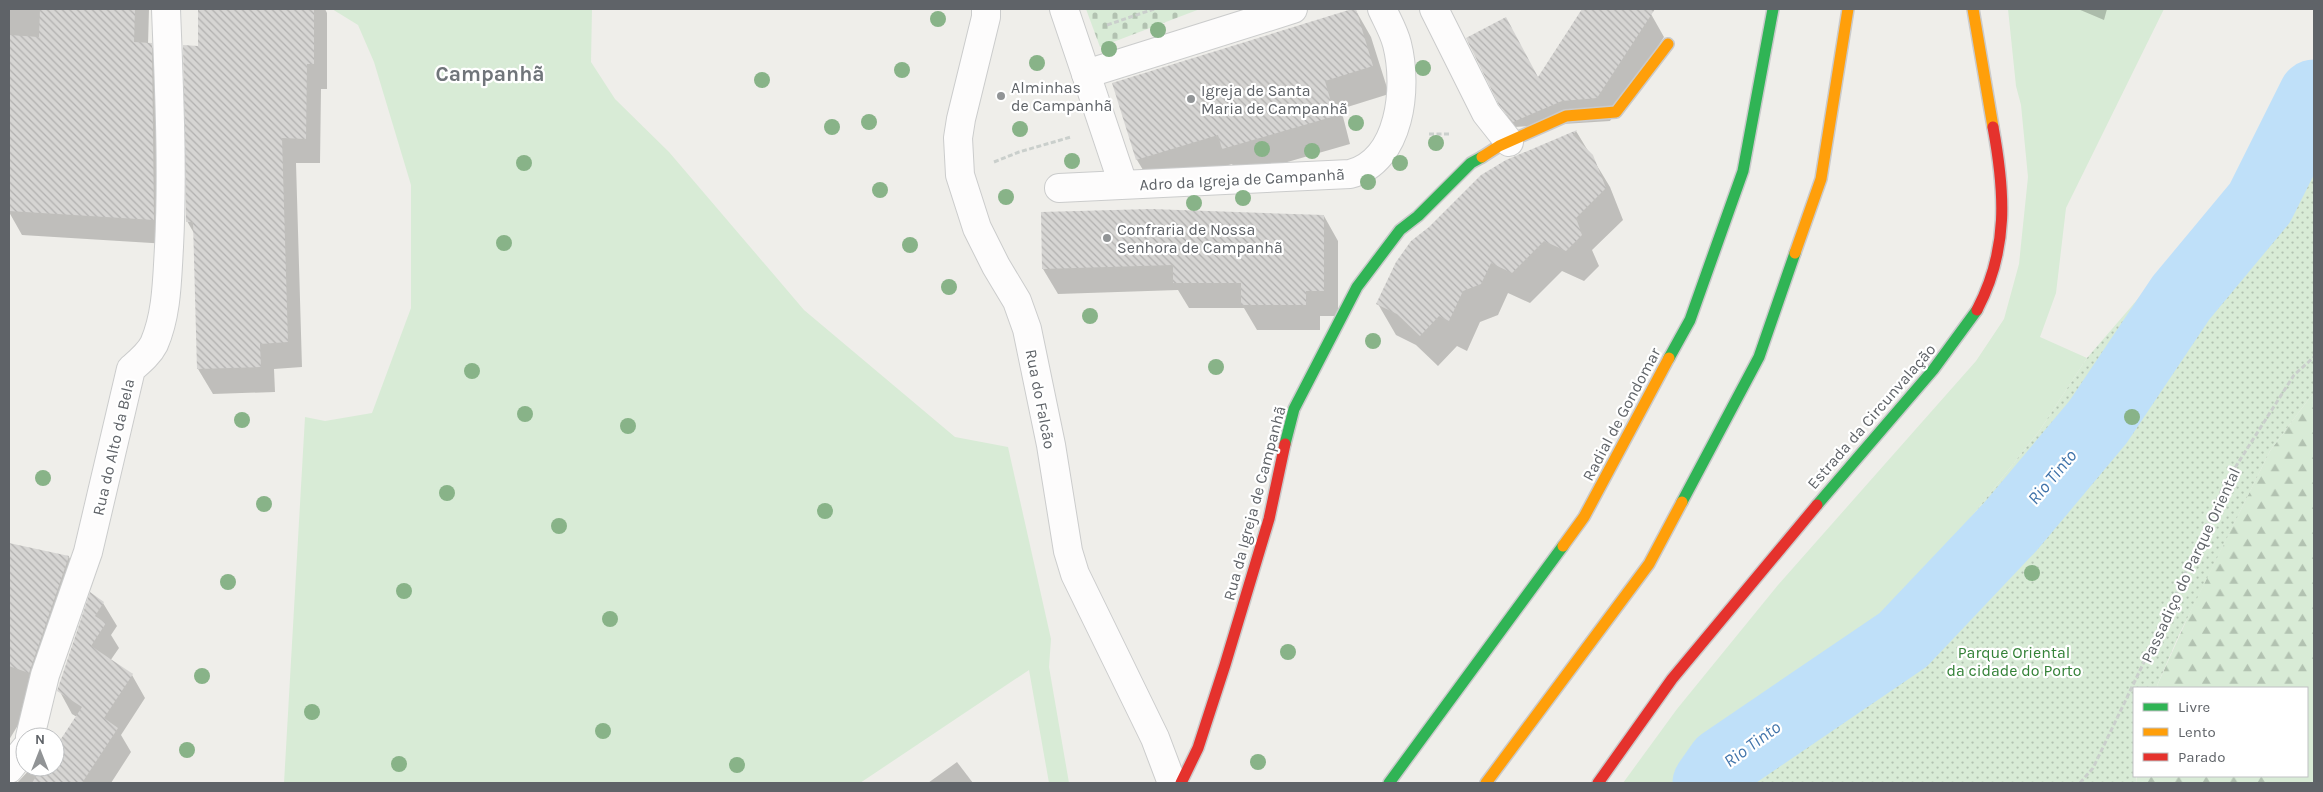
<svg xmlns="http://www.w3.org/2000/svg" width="2323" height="792" viewBox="0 0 2323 792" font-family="Karla,sans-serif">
  <defs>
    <pattern id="forest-firs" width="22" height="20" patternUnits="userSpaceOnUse" patternTransform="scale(1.25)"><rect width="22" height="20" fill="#d8ebd6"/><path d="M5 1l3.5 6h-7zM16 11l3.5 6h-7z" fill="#b2c2b1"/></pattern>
    <pattern id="cemetery-stones" width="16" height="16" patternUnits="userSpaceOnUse" patternTransform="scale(1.25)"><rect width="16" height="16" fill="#d8ebd6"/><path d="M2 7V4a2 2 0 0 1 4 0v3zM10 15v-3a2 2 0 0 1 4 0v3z" fill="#b2c2b1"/></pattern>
    <pattern id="park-dots" width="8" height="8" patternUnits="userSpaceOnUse" patternTransform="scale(1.25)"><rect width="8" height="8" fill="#d8ebd6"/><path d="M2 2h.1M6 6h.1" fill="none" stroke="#b2c2b1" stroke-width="1.8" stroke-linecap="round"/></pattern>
    <pattern id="building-back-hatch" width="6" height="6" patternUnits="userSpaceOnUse" patternTransform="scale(1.25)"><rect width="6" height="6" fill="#d6d5d3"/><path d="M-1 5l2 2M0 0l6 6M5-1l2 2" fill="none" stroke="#b1b0af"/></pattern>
  </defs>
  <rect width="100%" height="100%" fill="#efeeea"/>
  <g fill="#d8ebd6">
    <path d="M332 9H592L591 62 615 99 669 152 804 310 955 437 1008 447 1051 639 1049 667 1069 783H1049L1029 670 860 783H284L305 417 325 421 372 413 411 308V185L374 62 358 25Z"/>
    <path d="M2008 9H2164L2066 208 2056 293 2040 337 2087 358 2040 430 1890 620 1691 760 1687 783H1623L1677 709 1778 585 1976 361 2004 319 2019 264 2028 177 2021 105 2016 86Z"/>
    <path d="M2314 582V783H2172L2177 776H2307V688H2239Z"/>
  </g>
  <g fill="url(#forest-firs)">
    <path d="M2314 392V660L2305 688H2156L2192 608 2270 451Z"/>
    <path d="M2137 776H2277L2275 779 2265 783H2136Z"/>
  </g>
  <path fill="url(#cemetery-stones)" d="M1086 9H1200L1100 47Z"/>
  <path fill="url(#park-dots)" d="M2314 59V392L2270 451 2178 637 2156 688H2134L2136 783H1687L1690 760 1890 620 2040 430 2087 358 2155 279 2293 110Z"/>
  <g fill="#0003">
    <path d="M9 9H149L148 45H151L165 69 168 244 22 235 9 212Z"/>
    <path d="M199 9H325L327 13V89H321L320 163H296L302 367 274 369 275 392 213 394 198 369 195 235 187 221 199 48Z"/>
    <path d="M1355 9 1371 37 1389 94 1341 109 1350 144 1239 176 1232 164 1154 188 1137 160 1114 84Z"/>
    <path d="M1583 9H1646L1645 11 1651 14 1664 37 1610 121 1514 127 1500 104 1538 79Z"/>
    <path d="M2078 9H2107L2104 20Z"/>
    <path d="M1576 131 1610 187 1623 220 1592 250 1599 266 1584 281 1562 271 1530 303 1508 293 1498 315 1480 322 1467 351 1457 346 1438 366 1416 345 1396 335 1378 304 1507 161Z"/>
    <path d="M1324 216 1338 241V316H1320V330H1257L1244 308H1189L1178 290 1058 294 1043 269Z"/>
    <path d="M9 544 69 557 82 581 38 692 9 740Z"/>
    <path d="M91 594 103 603 117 626 111 635 119 648 110 661 132 675 145 698 121 735 131 752 111 783H17L32 767H55V750L77 717 72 714 59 690Z"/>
    <path d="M957 762 973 783H928Z"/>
  </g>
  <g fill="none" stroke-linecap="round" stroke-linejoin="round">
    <path stroke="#bfe0f9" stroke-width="71" d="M1708 783 1722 763 1903 640 2011 526 2098 422 2181 298 2260 203 2314 95"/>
  </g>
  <g fill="url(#building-back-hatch)">
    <path d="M40 9H135L134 42 152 43 154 220 9 211V35L39 37Z"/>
    <path d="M198 9H314V64H307L306 139 282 138 288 342 260 344 261 367 197 369 193 222H186L183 45 198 46Z"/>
    <path d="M1352 9H1356L1373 66 1325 81 1335 116 1222 149 1218 135 1136 160 1112 83Z"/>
    <path d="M1582 9H1655L1597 98 1562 101 1513 122 1499 105 1466 38 1506 17 1538 77Z"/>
    <path d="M1577 130 1573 135 1593 155 1606 188 1576 218 1582 235 1566 251 1544 241 1512 273 1491 263 1481 284 1463 291 1449 321 1439 316 1420 336 1397 314 1376 304 1396 262 1411 241 1429 227 1481 175 1506 160Z"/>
    <path d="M1151 209 1324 215V291H1306V305H1241V283H1173V265L1042 269 1041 212Z"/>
    <path d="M9 543 69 556 29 673 9 666Z"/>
    <path d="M90 592 104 602 95 616 106 623 91 646 133 674 104 718 118 728 82 783H32L42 767H55V748L82 707 57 691Z"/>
  </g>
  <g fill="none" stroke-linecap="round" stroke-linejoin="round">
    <g stroke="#cbcccc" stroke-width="30">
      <g id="street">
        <path d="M986 9V17L961 119 958 138 960 175 977 228 996 266 1017 301 1027 329 1051 445 1068 551 1075 574 1155 738 1172 783"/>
        <path d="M1064 9 1086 74 1293 9"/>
        <path d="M1434 9 1486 113 1509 142"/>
        <path d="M1086 74 1123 184"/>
        <path d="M1059 188 1350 174C1401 161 1408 87 1397 44 1394 32 1387 20 1382 9"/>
        <path d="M30 737 45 675 88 552 131 369C139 362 149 354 154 344 167 314 167 280 169 247 173 168 169 88 166 9"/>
        <path d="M9 769 25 749"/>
      </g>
    </g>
    <g stroke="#cacacb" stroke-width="14">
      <g id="fast">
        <path d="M1669 358 1690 320 1743 171 1773 9"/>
        <path d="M1285 444 1294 409 1357 287 1400 230 1418 216 1471 163 1482 157"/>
        <path d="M1682 502 1759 357 1795 253"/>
        <path d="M1817 505 1933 370 1977 310"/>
        <path d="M1389 783 1563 546"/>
      </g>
    </g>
    <g stroke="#cacacb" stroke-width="14">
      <g id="slow">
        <path d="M1973 9 1993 127"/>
        <path d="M1482 157 1499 146 1566 116 1616 112 1668 44"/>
        <path d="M1795 253 1821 179 1848 9"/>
        <path d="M1563 546 1584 517 1669 358"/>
        <path d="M1486 783 1649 564 1682 502"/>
      </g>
    </g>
    <g stroke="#cacacb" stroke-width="14">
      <g id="jam">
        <path d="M1977 310C2009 249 2005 192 1993 127"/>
        <path d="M1181 783 1198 748 1225 665 1269 519 1285 444"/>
        <path d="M1598 783 1672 679 1817 505"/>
      </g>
    </g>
    <g stroke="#cacfcc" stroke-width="3" stroke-dasharray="5 2.5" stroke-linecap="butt">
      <path d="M1107 25 1154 9"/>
      <path d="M1429 134H1450"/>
      <path d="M994 162 1019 152 1071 137"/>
      <path d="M2080 783 2093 768 2170 608 2224 485 2294 375 2314 357"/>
    </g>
    <use href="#street" stroke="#fdfcfc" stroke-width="28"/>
    <use href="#fast" stroke="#30b455" stroke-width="11"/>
    <use href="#slow" stroke="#ff9f0a" stroke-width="11"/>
    <use href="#jam" stroke="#e5322d" stroke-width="11"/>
  </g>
  <g fill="#88b388">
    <circle cx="938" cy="19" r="8"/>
    <circle cx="1158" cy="30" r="8"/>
    <circle cx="1109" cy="49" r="8"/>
    <circle cx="1037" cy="63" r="8"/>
    <circle cx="1423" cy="68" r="8"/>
    <circle cx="902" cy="70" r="8"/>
    <circle cx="762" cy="80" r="8"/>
    <circle cx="869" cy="122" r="8"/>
    <circle cx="1356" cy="123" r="8"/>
    <circle cx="832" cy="127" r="8"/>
    <circle cx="1020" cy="129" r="8"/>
    <circle cx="1436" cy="143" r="8"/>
    <circle cx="1262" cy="149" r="8"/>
    <circle cx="1312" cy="151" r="8"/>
    <circle cx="1072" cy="161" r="8"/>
    <circle cx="524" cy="163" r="8"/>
    <circle cx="1400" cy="163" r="8"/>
    <circle cx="1368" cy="182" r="8"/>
    <circle cx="880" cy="190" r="8"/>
    <circle cx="1006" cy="197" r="8"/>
    <circle cx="1243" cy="198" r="8"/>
    <circle cx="1194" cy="203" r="8"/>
    <circle cx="504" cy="243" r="8"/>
    <circle cx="910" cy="245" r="8"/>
    <circle cx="949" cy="287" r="8"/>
    <circle cx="1090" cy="316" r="8"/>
    <circle cx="1373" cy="341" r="8"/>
    <circle cx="1216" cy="367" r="8"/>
    <circle cx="472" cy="371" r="8"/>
    <circle cx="525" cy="414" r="8"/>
    <circle cx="2132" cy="417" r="8"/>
    <circle cx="242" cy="420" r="8"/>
    <circle cx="628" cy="426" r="8"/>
    <circle cx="43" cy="478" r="8"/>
    <circle cx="447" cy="493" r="8"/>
    <circle cx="264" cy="504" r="8"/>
    <circle cx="825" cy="511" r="8"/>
    <circle cx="559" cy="526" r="8"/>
    <circle cx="2032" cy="573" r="8"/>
    <circle cx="228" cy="582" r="8"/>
    <circle cx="404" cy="591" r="8"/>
    <circle cx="610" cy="619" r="8"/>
    <circle cx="1288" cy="652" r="8"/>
    <circle cx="202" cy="676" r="8"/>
    <circle cx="312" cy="712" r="8"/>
    <circle cx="603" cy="731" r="8"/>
    <circle cx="187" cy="750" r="8"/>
    <circle cx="1258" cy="762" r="8"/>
    <circle cx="399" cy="764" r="8"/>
    <circle cx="737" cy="765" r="8"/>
  </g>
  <g fill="#919496" stroke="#fff" stroke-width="2">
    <circle cx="1001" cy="96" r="5"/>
    <circle cx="1191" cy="99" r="5"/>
    <circle cx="1107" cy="238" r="5"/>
  </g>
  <g text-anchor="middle" stroke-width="4.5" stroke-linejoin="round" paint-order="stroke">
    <g font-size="16" fill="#5f6368" stroke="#fff" text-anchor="start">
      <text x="1011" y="93">Alminhas<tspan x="1011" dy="18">de Campanhã</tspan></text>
      <text x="1201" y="96">Igreja de Santa<tspan x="1201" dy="18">Maria de Campanhã</tspan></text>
      <text x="1117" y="235">Confraria de Nossa<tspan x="1117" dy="18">Senhora de Campanhã</tspan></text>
    </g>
    <g font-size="16" fill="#5f6368" stroke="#fff">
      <text transform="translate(1242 179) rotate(-3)" y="6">Adro da Igreja de Campanhã</text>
      <text transform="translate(1041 399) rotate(79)" y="6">Rua do Falcão</text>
      <text transform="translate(1621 414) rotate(-62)" y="6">Radial de Gondomar</text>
      <text transform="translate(1871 416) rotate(-49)" y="6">Estrada da Circunvalação</text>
      <text transform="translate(113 447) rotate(-77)" y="6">Rua do Alto da Bela</text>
      <text transform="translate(1254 503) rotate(-75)" y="6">Rua da Igreja de Campanhã</text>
      <text transform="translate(2190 565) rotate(-65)" y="6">Passadiço do Parque Oriental</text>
    </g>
    <g font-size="16" fill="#348238" stroke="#fff">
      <text x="2014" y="658">Parque Oriental<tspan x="2014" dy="18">da cidade do Porto</tspan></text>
    </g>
    <g font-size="18" font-style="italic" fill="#4174aa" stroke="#fff">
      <text transform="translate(2052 477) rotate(-50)" y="6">Rio Tinto</text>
      <text transform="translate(1752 744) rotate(-36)" y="6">Rio Tinto</text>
    </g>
    <g font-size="21" font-weight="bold" fill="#70757a" stroke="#fff">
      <text x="490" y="81">Campanhã</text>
    </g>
  </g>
  <rect width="2323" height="792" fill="none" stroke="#5f6368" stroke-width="20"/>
  <rect x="2133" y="687" width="175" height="90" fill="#ffffff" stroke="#bfc1c3"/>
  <rect x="2143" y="703" width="25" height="8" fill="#30b455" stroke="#bfc1c3"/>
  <text x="2178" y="712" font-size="15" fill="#5f6368">Livre</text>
  <rect x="2143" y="728" width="25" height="8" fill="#ff9f0a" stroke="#bfc1c3"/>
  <text x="2178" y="737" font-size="15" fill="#5f6368">Lento</text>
  <rect x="2143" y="753" width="25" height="8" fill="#e5322d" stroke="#bfc1c3"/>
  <text x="2178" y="762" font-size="15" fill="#5f6368">Parado</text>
  <g transform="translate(40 752)"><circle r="24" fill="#ffffff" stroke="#bfc1c3"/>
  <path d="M0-4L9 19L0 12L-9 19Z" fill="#919496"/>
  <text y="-8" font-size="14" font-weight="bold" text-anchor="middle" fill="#5f6368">N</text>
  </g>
</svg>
